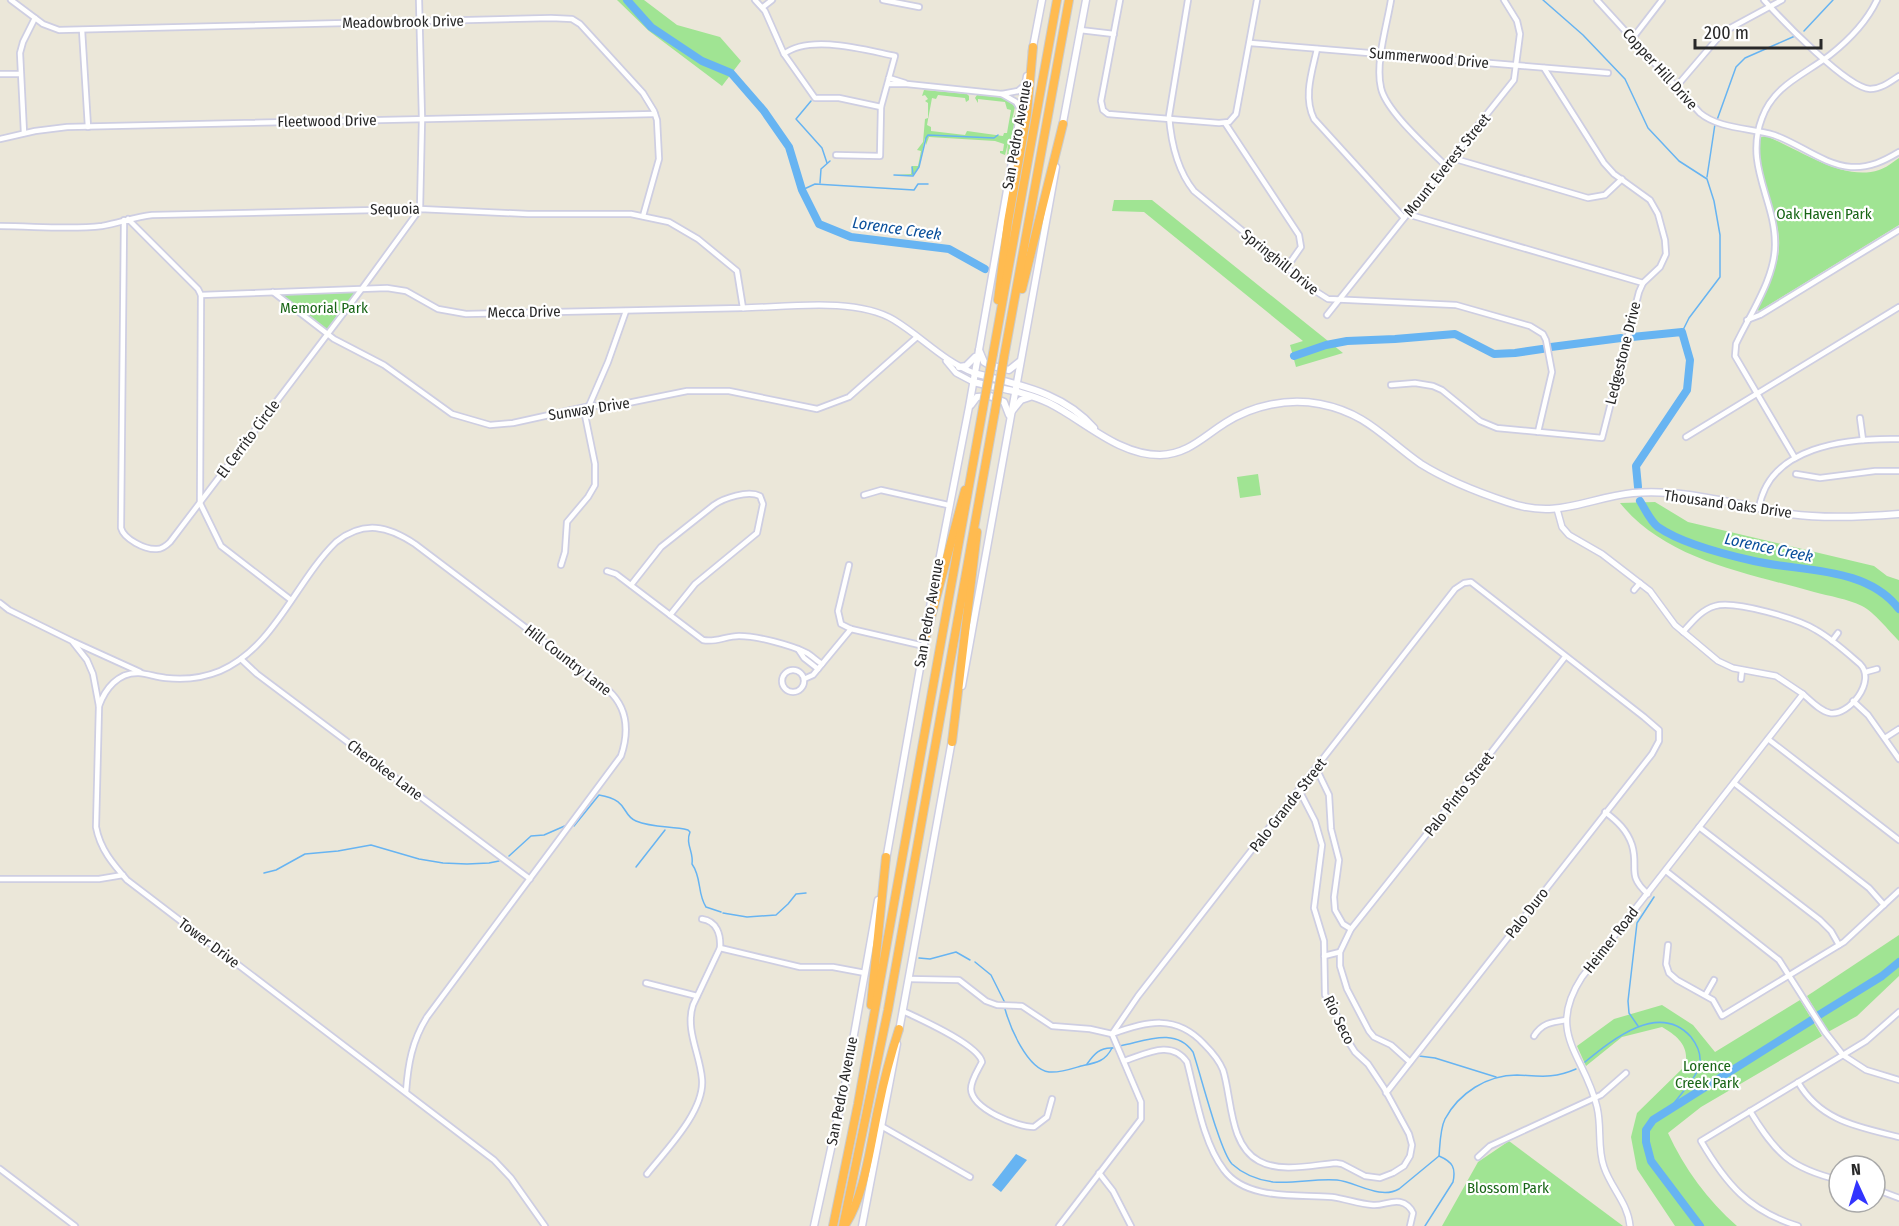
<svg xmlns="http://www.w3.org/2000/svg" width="1899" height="1226" viewBox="0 0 1899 1226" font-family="'Fira Sans Condensed',sans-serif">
  <rect width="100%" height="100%" fill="#ebe7d9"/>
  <g fill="#a0e493">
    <path d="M617 0H644L677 25 720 37 741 61 722 86 649 31Z"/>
    <path d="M924 90 967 94 969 96V100L966 102 965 98 938 95 936 99 932 98 927 125 931 127V131L965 135 967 131 1003 136 1004 133H1007L1011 110 1007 109 1005 102 978 99V103L975 98 977 95 1007 98 1015 107 1012 120 1016 113 1009 154 1007 155 1008 143 1005 155 1000 153V151H1003L1004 144 995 141 929 137 926 145 925 138 919 167 913 175H894L911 174 912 166H918L921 151 917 150 923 142 925 119 928 118V103L925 101 928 99 925 95 922 96Z"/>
    <path d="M1766 136C1799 149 1843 182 1879 170 1886 168 1893 162 1899 158V225L1759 311 1757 309C1768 286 1781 263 1779 238 1778 215 1752 155 1761 137Z"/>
    <path d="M1114 200H1152L1343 353 1296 367 1290 345 1303 341 1144 212 1112 211Z"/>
    <path d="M353 291 354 294 327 330 280 296V294Z"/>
    <path d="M1258 474 1261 495 1240 498 1237 477Z"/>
    <path d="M1655 502 1688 522 1874 566 1887 576 1899 580V641C1889 631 1874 612 1862 606 1848 599 1829 596 1814 592 1747 573 1666 560 1620 503Z"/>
    <path d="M1899 935V976L1857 1016 1828 1032 1807 996Z"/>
    <path d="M1800 1000 1822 1036 1701 1107 1668 1133C1684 1168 1708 1201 1737 1226H1675L1637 1169 1631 1137 1637 1113 1685 1066C1690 1047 1678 1036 1662 1027L1622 1037 1586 1066 1577 1046 1614 1019 1662 1005 1693 1025 1715 1052Z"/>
    <path d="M1509 1141 1623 1226H1442L1478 1162Z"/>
  </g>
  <path fill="#67b4f2" d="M1016 1154 1027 1160 1001 1192 992 1185Z"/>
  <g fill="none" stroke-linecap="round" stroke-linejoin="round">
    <g stroke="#67b4f2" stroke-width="1.5">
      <path d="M1543 0 1583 35 1625 79 1648 128 1679 161 1707 179 1714 201 1720 235V277L1689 318 1682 332"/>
      <path d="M1804 31 1833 0"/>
      <path d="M811 101 796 119 822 148 827 163"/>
      <path d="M1717 120 1736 67 1745 58 1795 36"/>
      <path d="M912 167 913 174"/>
      <path d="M894 175 913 176 919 167 926 138 928 135 994 138 998 135"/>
      <path d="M1707 177 1715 124"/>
      <path d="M820 183 821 169 830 161"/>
      <path d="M802 190 815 184 914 190 918 184H928"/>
      <path d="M574 826 599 795C630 800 621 815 636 821 653 828 671 826 688 830L690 832C685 844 694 852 692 864 702 878 697 893 706 907L721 912"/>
      <path d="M509 856 531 836 544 835 567 825"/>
      <path d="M636 867 665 830"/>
      <path d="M264 873 276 870 305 854 338 851 371 845 419 859 443 863 467 864 489 863 499 861"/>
      <path d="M723 913 747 917 776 915 788 904 796 894 806 893"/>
      <path d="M919 958 930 959 956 952 970 960"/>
      <path d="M975 962 991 975 1005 1003"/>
      <path d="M1005 1009C1010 1027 1027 1069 1049 1072 1060 1073 1071 1069 1081 1066 1095 1063 1105 1062 1112 1048"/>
      <path d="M1638 1026 1629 1013 1628 1001 1637 923 1654 897"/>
      <path d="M1120 1046C1146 1041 1175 1027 1193 1052 1200 1072 1220 1152 1232 1164 1243 1174 1258 1180 1273 1182 1295 1184 1316 1178 1337 1180 1356 1182 1380 1200 1399 1189L1439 1156C1440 1145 1440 1129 1445 1119 1459 1093 1487 1075 1517 1075 1540 1076 1553 1079 1576 1069"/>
      <path d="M1419 1056 1435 1058 1496 1077"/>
      <path d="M1585 1062C1612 1040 1659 1001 1691 1037 1698 1046 1702 1057 1699 1067 1696 1078 1677 1099 1669 1109"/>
      <path d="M1087 1064C1094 1054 1100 1047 1113 1048"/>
      <path d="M1425 1226 1453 1182C1456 1168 1453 1162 1439 1156"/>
    </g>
    <g stroke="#67b4f2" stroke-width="8">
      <path d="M627 0 651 27 702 61 731 73 764 111 789 147 802 190 819 224 851 237 949 249 985 269"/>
      <path d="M1632 337 1682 332 1690 360 1687 390 1636 466 1638 487"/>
      <path d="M1551 347 1621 338"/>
      <path d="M1294 356 1326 345 1347 341 1395 339 1455 334 1494 354 1515 353 1542 349"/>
      <path d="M1640 501C1645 509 1651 522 1658 527 1681 543 1727 555 1754 561 1802 572 1866 566 1899 609"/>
      <path d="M1819 1015 1882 976 1899 962"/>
      <path d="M1700 1226 1651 1161 1646 1142V1130L1653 1120 1812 1020"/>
    </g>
    <g stroke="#cecee2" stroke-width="8">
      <g id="minor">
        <path d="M11 0 43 24 59 30 551 18 572 19 580 24 643 93 654 111 657 120 659 159 643 216"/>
        <path d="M755 0 765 11 784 54 815 98H839L881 107"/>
        <path d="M883 0 919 7"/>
        <path d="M1120 0 1101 101 1103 110 1108 114 1219 123 1229 122 1236 114 1257 0"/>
        <path d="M1188 0 1169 116C1171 142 1177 170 1194 191L1317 292 1328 299 1456 305 1530 326 1543 334 1546 340 1552 372 1538 432"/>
        <path d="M1391 0C1387 25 1375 63 1381 88 1386 111 1428 148 1446 166"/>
        <path d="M1597 0 1700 113C1719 129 1751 128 1774 135 1800 144 1824 165 1851 167 1870 168 1884 161 1899 152"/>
        <path d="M1764 0C1781 19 1847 88 1870 89 1881 89 1890 82 1899 76"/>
        <path d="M763 7 772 0"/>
        <path d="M82 30 88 127"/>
        <path d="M1080 30 1114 34"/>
        <path d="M1632 39 1662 0"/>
        <path d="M1250 43 1608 73"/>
        <path d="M1317 49C1312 72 1303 97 1314 119L1404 218"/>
        <path d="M784 54C810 34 865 50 895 56L881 107 880 156 836 155"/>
        <path d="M0 74H20"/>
        <path d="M889 78 905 83"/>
        <path d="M888 84H907L1002 94 1018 91 1026 84"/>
        <path d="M1676 87 1723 32 1782 0"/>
        <path d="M1002 94 1016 102 1020 109"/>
        <path d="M1225 123 1299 235 1301 247 1287 267"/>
        <path d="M24 133 20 53 23 42 35 18"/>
        <path d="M0 139 35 131 67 127 655 114"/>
        <path d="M1452 158 1588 198 1605 195 1622 179"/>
        <path d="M1407 214 1643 283"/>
        <path d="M124 220 121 528C124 539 145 550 157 549 162 549 166 546 170 542L361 290 420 209 422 119 419 0"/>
        <path d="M0 226C34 226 69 230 102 226 119 223 135 217 152 215L420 209 528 214H631L669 222 698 239 737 271 743 308 466 314 438 309 406 291 387 288 201 295 198 289 128 219"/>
        <path d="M273 292 334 339 384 365 452 414 490 425 513 423 590 406 618 405 687 391H729L817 409 849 397 917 337"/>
        <path d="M201 295 200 503 221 546 291 600"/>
        <path d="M1327 315 1514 80 1520 34 1517 21 1504 0"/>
        <path d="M1747 320 1760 315 1899 230"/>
        <path d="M1391 385 1415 383 1433 386 1442 390 1480 421 1497 428 1602 438 1639 292 1643 283 1660 267 1666 254 1665 240 1658 214 1650 200 1614 174 1604 163 1544 68"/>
        <path d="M1860 418 1863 440"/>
        <path d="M1686 437 1899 307"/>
        <path d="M1795 458 1735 356 1736 344C1750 314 1776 277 1775 243 1775 200 1744 165 1762 118 1774 85 1804 75 1830 55 1849 40 1867 21 1877 0"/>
        <path d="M1796 474 1820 478 1875 471H1899"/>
        <path d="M864 495 881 490 948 505"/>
        <path d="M1759 508C1769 446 1847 438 1899 439"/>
        <path d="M561 565 565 552 567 522 588 497 595 485V464L585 415 608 362 626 311"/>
        <path d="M849 565 838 611 841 624 851 629 924 646"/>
        <path d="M607 571 616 574 703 640C715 643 726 636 739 636 757 636 791 645 807 653 812 656 817 661 822 664"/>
        <path d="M631 585 661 547 714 505C724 498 748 490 760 496L763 504 757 533 695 584 670 615"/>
        <path d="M1634 590 1640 583"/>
        <path d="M0 603 9 610 72 641 87 660 93 674 99 706 96 827C100 849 113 864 127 880L494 1160 511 1178 545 1226"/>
        <path d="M1683 632C1692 622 1701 610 1715 606 1734 600 1799 619 1816 630 1832 639 1846 652 1860 664 1877 681 1849 716 1830 713 1820 711 1811 701 1803 694"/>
        <path d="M1832 641 1838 633"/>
        <path d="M74 642 140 672"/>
        <path d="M798 649 804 658 818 669"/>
        <path d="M241 659 257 674 530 879"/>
        <circle cx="793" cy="681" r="11"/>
        <path d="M1866 672 1877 669"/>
        <path d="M804 679 813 675 851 629"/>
        <path d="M1741 679 1742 670"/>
        <path d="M1853 701 1868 715 1899 759"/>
        <path d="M99 706C105 689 118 672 139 673 148 674 157 677 166 678 184 680 203 678 220 671 275 647 295 582 336 542 364 520 388 526 415 544L608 690C628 708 629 732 621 756L427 1017C412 1041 408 1064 406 1092"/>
        <path d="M1885 738 1899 729"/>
        <path d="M1768 739 1899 840"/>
        <path d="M1316 768 1329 795 1331 829 1339 860 1334 897 1335 910 1343 924 1351 929"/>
        <path d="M1734 783 1869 888 1884 905"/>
        <path d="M1605 812C1617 821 1627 830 1632 845 1639 868 1626 875 1648 894"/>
        <path d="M1699 827 1820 920 1831 931 1839 945"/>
        <path d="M1666 871 1779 960 1825 1032 1843 1055 1866 1070 1899 1080"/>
        <path d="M0 879H99L123 875"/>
        <path d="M1668 945 1666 964 1669 973 1677 980 1713 1000 1722 1016 1844 942 1899 891"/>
        <path d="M720 948 800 967H833L865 973"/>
        <path d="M1324 956 1340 952"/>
        <path d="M909 979 959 980 986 1001 997 1005 1022 1006 1052 1026 1090 1029 1112 1034"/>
        <path d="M646 983 697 996"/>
        <path d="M1706 994 1714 980"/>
        <path d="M903 1011C920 1019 979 1045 982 1062 978 1070 971 1080 971 1089 972 1109 1017 1127 1034 1127L1047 1117 1052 1099"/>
        <path d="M1112 1034 1138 996 1455 589 1464 583 1471 582 1644 717 1659 730V741L1652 754 1386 1093"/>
        <path d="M1112 1034C1147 1021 1176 1014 1204 1044 1212 1052 1219 1060 1223 1070 1232 1098 1229 1145 1259 1161 1281 1173 1312 1165 1336 1163L1342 1164 1365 1176 1380 1178 1393 1173 1404 1166 1410 1156 1412 1145 1409 1134 1384 1088 1368 1064 1355 1052 1348 1041 1330 1000 1325 995 1324 941 1314 908 1322 845 1315 821 1299 790"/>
        <path d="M1534 1036C1542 1023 1552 1022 1566 1020"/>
        <path d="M1124 1061C1146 1054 1171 1039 1187 1062 1196 1096 1203 1143 1224 1170 1247 1201 1299 1194 1332 1197 1346 1199 1359 1204 1373 1205 1382 1206 1391 1200 1400 1202 1406 1203 1411 1208 1413 1213L1410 1226"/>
        <path d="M1410 1062 1391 1045 1374 1037 1369 1031 1347 989 1340 966V952L1351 929 1469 781 1565 657"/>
        <path d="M1798 1082C1820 1121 1859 1127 1899 1137"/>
        <path d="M1750 1111C1776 1154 1790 1168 1839 1180"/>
        <path d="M883 1127 970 1177"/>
        <path d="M1478 1157 1490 1146 1601 1095 1626 1073"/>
        <path d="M0 1169 75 1226"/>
        <path d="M1099 1173 1113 1191 1131 1226"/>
        <path d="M647 1174C666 1150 705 1111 702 1079 700 1054 685 1030 693 1005L720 948C721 935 717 921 702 919"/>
        <path d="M1875 1189 1899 1198"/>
        <path d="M1059 1226 1141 1119V1102L1112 1034"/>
        <path d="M1798 1226C1749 1211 1726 1184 1701 1141L1866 1041 1899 1012"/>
      </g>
    </g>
    <g stroke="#cecee2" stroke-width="8">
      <g id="tertiary">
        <path d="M743 308C787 307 856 297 894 320 922 337 943 361 974 373"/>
        <path d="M946 361 956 373 973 382"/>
        <path d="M1557 509 1562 527 1569 535 1602 554 1650 591 1675 625 1718 661 1733 668 1776 676 1803 694 1582 977C1545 1034 1585 1055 1597 1107 1602 1127 1597 1148 1604 1167 1611 1188 1628 1203 1630 1226"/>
      </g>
    </g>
    <g stroke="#cecee2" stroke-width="9">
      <g id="secondary">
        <path d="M1032 52 1042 0"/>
        <path d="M1062 128 1086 0"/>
        <path d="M979 350 984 362 989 365 1009 370 1019 362"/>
        <path d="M959 367 966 366 975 357"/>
        <path d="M974 373C1018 385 1063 392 1094 428"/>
        <path d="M973 382C998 388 1026 392 1049 403 1085 421 1118 455 1160 455 1188 454 1203 437 1225 423 1253 405 1288 398 1320 404 1367 413 1385 439 1421 464 1445 479 1480 493 1507 502 1558 520 1586 498 1633 493 1684 488 1740 506 1790 514 1826 519 1863 517 1899 514"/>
        <path d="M971 405 977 397 990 396 1004 402 1009 415"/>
        <path d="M1012 411 1021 400 1030 397"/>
        <path d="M929 612 969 407 1027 76"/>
        <path d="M962 686 1056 167"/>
        <path d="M886 860 926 634"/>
        <path d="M899 1031 952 740"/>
        <path d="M814 1226 845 1085 878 900"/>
        <path d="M862 1226 897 1044"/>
      </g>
    </g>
    <g stroke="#cbcbcb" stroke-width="10">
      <g id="motorway">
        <path d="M1022 289 1063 124"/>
        <path d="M998 300 1008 222 1027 114 1033 47"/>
        <path d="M993 354 1057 0"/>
        <path d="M1004 357 1069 0"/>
        <path d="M926 636 965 490"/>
        <path d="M952 742 977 532"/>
        <path d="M871 1005 886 857"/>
        <path d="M845 1225C865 1196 871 1140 879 1105 884 1080 891 1054 899 1029"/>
        <path d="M833 1226 858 1104 983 408"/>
        <path d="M843 1226 888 1010 995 411"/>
      </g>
    </g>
    <use href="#minor" stroke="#fff" stroke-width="4.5"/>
    <use href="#tertiary" stroke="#fff" stroke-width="5"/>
    <use href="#secondary" stroke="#fff" stroke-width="6"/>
    <use href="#motorway" stroke="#ffbb50" stroke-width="8"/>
    <g stroke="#cbcbcb" stroke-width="10" stroke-linecap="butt">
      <g id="motorway-bridge">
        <path d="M983 408 993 354"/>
        <path d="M995 411 1004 357"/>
      </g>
    </g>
    <use href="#motorway-bridge" stroke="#ffbb50" stroke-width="8"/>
  </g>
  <g text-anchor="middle" stroke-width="4.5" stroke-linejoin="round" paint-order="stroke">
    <g font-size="15" fill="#282828" stroke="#fff">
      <text transform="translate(403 22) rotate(-1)" y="5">Meadowbrook Drive</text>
      <text transform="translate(1429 58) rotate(5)" y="5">Summerwood Drive</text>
      <text transform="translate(1660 69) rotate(48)" y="5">Copper Hill Drive</text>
      <text transform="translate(327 121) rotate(-1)" y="5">Fleetwood Drive</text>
      <text transform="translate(1017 135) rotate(-80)" y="5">San Pedro Avenue</text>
      <text transform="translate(1447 165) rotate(-51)" y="5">Mount Everest Street</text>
      <text transform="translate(395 209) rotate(-1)" y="5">Sequoia</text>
      <text transform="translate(1280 262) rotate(39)" y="5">Springhill Drive</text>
      <text transform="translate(524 312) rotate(-1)" y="5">Mecca Drive</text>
      <text transform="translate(1623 353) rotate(-76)" y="5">Ledgestone Drive</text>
      <text transform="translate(589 409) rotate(-9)" y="5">Sunway Drive</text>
      <text transform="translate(248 439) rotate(-53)" y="5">El Cerrito Circle</text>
      <text transform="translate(1728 504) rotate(8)" y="5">Thousand Oaks Drive</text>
      <text transform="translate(929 613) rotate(-80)" y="5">San Pedro Avenue</text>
      <text transform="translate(568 660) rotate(38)" y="5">Hill Country Lane</text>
      <text transform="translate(385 770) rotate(37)" y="5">Cherokee Lane</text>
      <text transform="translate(1459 794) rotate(-52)" y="5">Palo Pinto Street</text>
      <text transform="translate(1288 805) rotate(-52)" y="5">Palo Grande Street</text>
      <text transform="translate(1527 913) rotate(-52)" y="5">Palo Duro</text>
      <text transform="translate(1611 940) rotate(-52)" y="5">Heimer Road</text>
      <text transform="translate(209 943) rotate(37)" y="5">Tower Drive</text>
      <text transform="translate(1339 1020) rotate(64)" y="5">Rio Seco</text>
      <text transform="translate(842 1091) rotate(-79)" y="5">San Pedro Avenue</text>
    </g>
    <g font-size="15" fill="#196617" stroke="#fff">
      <text x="1824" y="219">Oak Haven Park</text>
      <text x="324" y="313">Memorial Park</text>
      <text x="1707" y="1071">Lorence<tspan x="1707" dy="17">Creek Park</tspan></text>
      <text x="1508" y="1193">Blossom Park</text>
    </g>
    <g font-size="16" font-style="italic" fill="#094f9b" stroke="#fff">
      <text transform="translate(897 228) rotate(8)" y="6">Lorence Creek</text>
      <text transform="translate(1769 547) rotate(12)" y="6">Lorence Creek</text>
    </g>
  </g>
  <g transform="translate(1857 1184) rotate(356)"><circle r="28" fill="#ffffff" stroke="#a9a9a9" stroke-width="1.5"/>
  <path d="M0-4.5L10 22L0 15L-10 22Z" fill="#3234ff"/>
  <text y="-9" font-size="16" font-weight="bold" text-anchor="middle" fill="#282828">N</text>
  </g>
  <path d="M1695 39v9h126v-9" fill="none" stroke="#282828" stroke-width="3"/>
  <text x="1704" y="39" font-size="18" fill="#282828" stroke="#ffffff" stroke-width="4.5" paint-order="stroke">200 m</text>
</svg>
